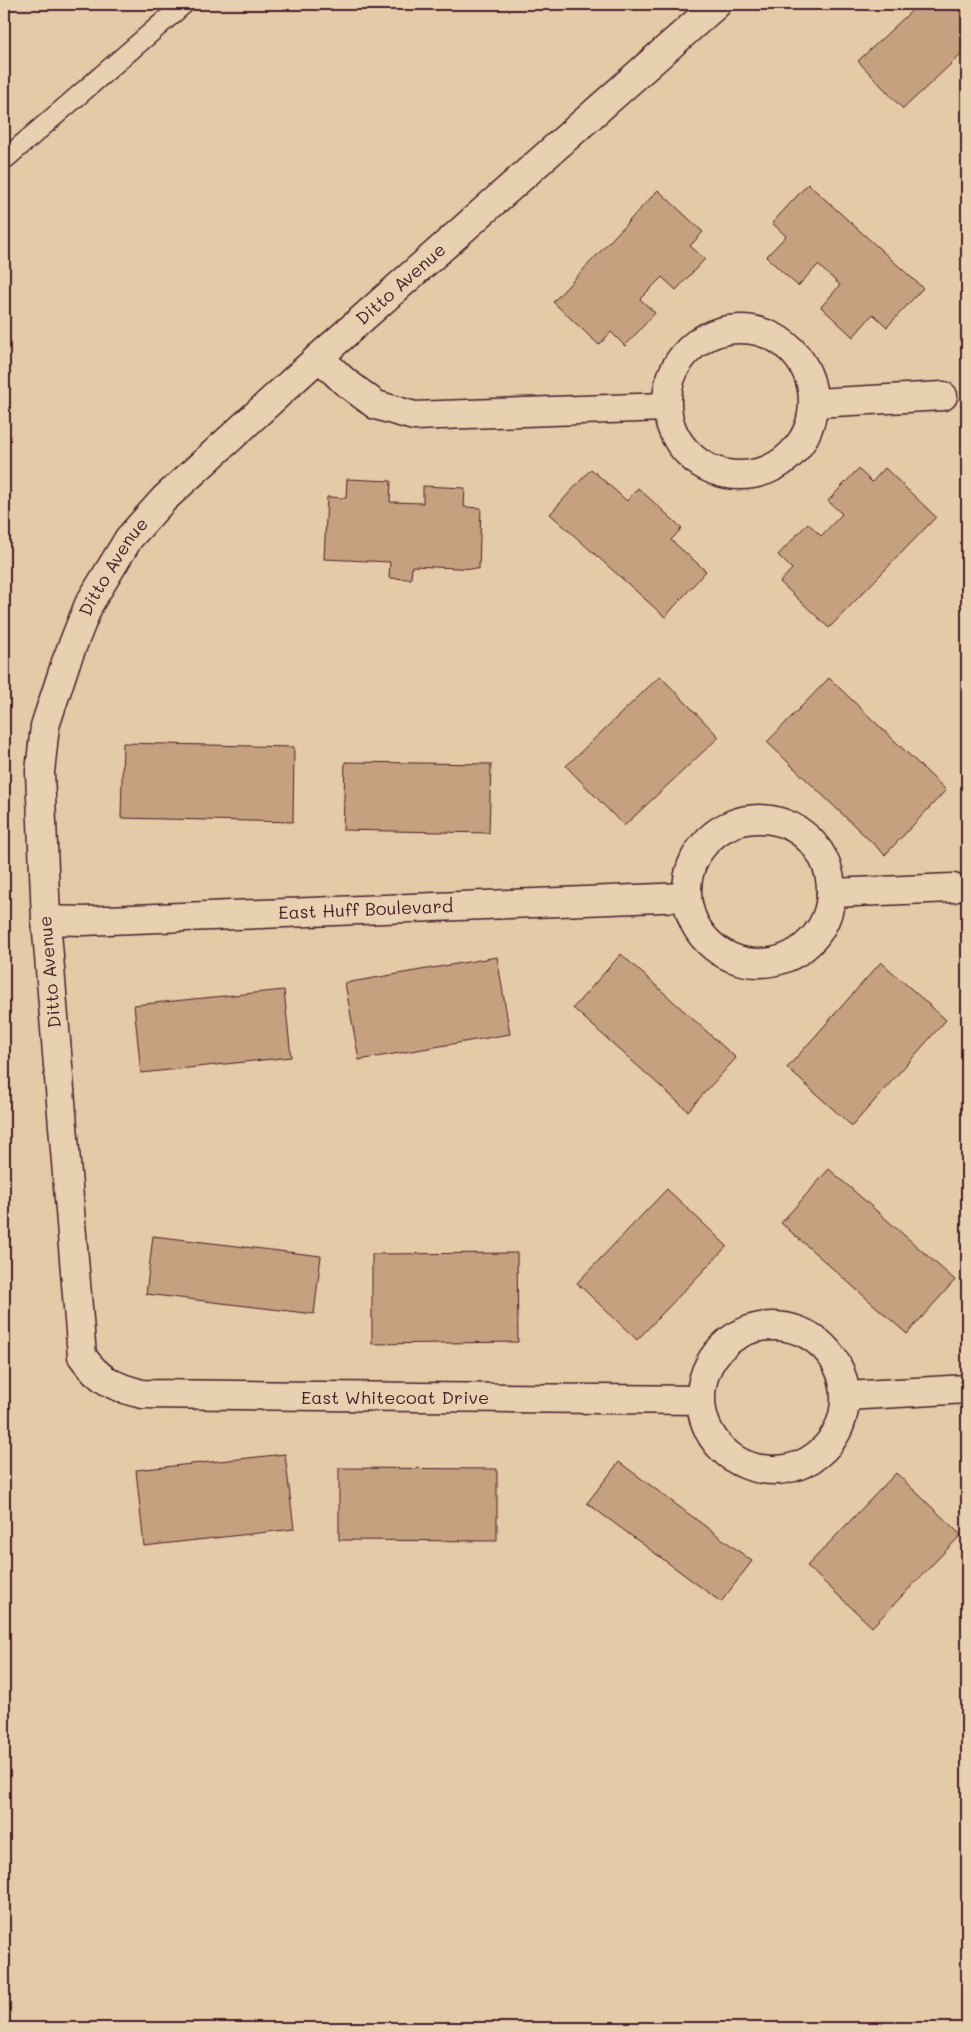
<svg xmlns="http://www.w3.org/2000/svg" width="971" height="2032" viewBox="0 0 971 2032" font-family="Mali,sans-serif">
  <rect width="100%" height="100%" fill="#e5caa7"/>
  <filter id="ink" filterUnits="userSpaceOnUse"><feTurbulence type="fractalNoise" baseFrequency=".02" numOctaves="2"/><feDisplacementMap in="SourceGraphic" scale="10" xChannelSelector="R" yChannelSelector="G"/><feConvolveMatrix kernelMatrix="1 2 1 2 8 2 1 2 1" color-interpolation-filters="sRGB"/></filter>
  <g filter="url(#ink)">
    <g fill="#c6a180" stroke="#4a1f2b">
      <path d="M919 4H967V49L903 109 858 61Z"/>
      <path d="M808 184 923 288 887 327 873 314 853 337 821 307 840 285 818 265 798 286 766 257 786 236 772 223Z"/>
      <path d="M658 190 703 232 690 246 705 259 676 290 662 277 640 299 655 313 625 346 611 332 599 345 553 302Z"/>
      <path d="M885 468 936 517 829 628 780 582 792 569 778 555 808 523 821 536 842 514 828 501 858 469 872 482Z"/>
      <path d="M591 469 627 501 638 488 682 528 671 540 706 571 665 617 550 514Z"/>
      <path d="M347 479 391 481 390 502 423 503V486L465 488 464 507 481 508 479 569 412 566 411 579 389 578 390 562 324 559 327 497 346 498Z"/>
      <path d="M660 676 719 737 624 826 566 766Z"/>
      <path d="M829 678 946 790 885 855 767 742Z"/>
      <path d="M123 743 294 747 293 822 121 818Z"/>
      <path d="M345 762 491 764 489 833 343 830Z"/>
      <path d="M621 954 736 1058 688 1111 573 1008Z"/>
      <path d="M497 957 510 1034 359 1060 345 983Z"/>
      <path d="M881 962 946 1020 852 1126 787 1068Z"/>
      <path d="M284 990 291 1057 141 1073 134 1005Z"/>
      <path d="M829 1169 955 1280 907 1334 781 1223Z"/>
      <path d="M667 1189 727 1246 637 1340 577 1283Z"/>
      <path d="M153 1236 321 1256 314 1314 146 1294Z"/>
      <path d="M517 1253 518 1342 372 1344V1254Z"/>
      <path d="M285 1454 294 1529 144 1546 136 1470Z"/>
      <path d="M619 1462 752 1561 721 1602 587 1503Z"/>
      <path d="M339 1468 497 1469V1541L339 1540Z"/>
      <path d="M896 1473 961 1535 872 1627 807 1566Z"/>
    </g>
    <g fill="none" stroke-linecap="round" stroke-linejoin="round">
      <g stroke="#4a1f2b" stroke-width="22">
        <path id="lane" d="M4 160 184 4"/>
      </g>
      <g stroke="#4a1f2b" stroke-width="31">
        <g id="street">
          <circle cx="740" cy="402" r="73"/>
          <path d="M319 357 344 381 376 405 414 416 666 407"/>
          <path d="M815 403 943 396"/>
          <circle cx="759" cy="891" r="72"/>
          <path d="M831 893 953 888"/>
          <path id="s1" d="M46 920 83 921 686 897"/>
          <circle cx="773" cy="1398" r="72"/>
          <path d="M846 1396 967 1389"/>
          <path id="s2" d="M699 1400 142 1394C114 1387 99 1380 82 1356L46 920 40 772 45 726 66 662 89 604 129 538 164 499 319 357 717 4"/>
        </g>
      </g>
      <use href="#lane" stroke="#e8d1b1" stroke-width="19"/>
      <use href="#street" stroke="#e8d1b1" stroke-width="28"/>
    </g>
  </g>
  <g text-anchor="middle" stroke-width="4" stroke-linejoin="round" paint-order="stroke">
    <g font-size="18" fill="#4a1f2b" stroke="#e8d1b1">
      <text dy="6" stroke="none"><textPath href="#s2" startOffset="1841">Ditto Avenue</textPath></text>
      <text dy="6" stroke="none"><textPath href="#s2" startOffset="1436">Ditto Avenue</textPath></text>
      <text dy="6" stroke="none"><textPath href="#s1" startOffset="320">East Huff Boulevard</textPath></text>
      <text transform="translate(50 972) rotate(-95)" y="6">Ditto Avenue</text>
      <text x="395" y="1404">East Whitecoat Drive</text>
    </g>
  </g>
  <rect width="971" height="2032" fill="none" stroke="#e8d1b1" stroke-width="20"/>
  <rect x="10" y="10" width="951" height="2012" fill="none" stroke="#4a1f2b" stroke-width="2" filter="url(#ink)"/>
</svg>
